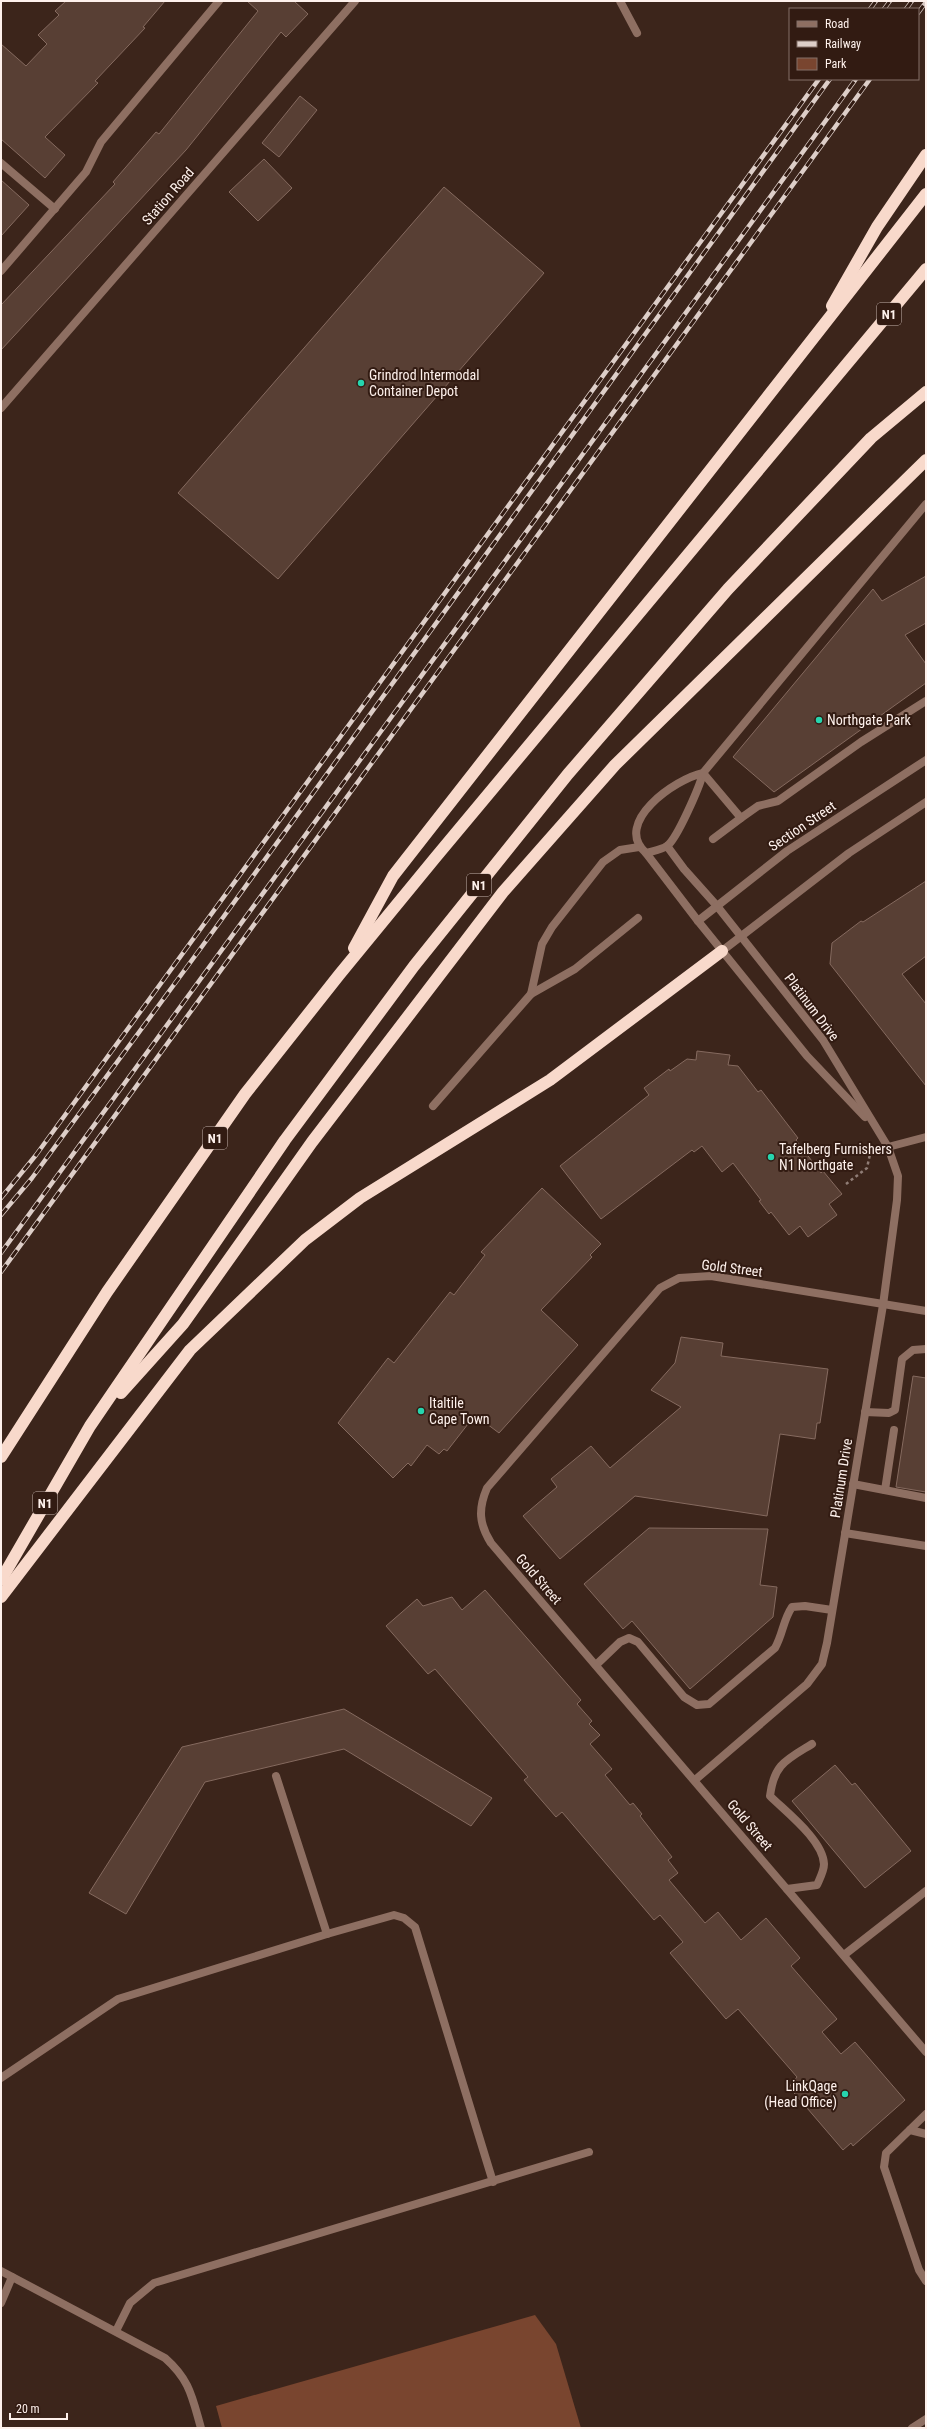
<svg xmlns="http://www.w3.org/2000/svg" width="927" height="2429" viewBox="0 0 927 2429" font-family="'Roboto Condensed',sans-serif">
  <rect width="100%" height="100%" fill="#3c251b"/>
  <path fill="#79452f" d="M535 2315 556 2344 581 2428H222L216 2406Z"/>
  <g fill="#583f34" stroke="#856a5f">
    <path d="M66 1H165L143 27 145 28 95 81 98 83 45 137 65 155 45 178 1 139V44L26 66 47 44 38 35 59 15 55 11Z"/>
    <path d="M247 1H294L308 14 286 37 281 32 186 150 1 350V305L115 184 113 182 156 132 159 134 258 11Z"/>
    <path d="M300 96 317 110 279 157 262 143Z"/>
    <path d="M264 159 292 188 258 221 229 192Z"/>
    <path d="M1 180 29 205 1 236Z"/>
    <path d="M444 187 544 273 278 579 178 493Z"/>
    <path d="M926 576V623L905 635 926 664V683L774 792 733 757 873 589 882 601Z"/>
    <path d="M926 881V956L902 974 926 1004V1086L830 964 832 943 861 921 863 922Z"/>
    <path d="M697 1051 730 1055 728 1065 738 1066 758 1092 761 1090 798 1138 796 1140 821 1173 823 1171 842 1194 829 1204 837 1215 808 1237 800 1226 789 1235 771 1212 769 1214 759 1201 761 1200 733 1163 722 1172 702 1146 694 1152 692 1150 601 1219 560 1166 649 1095 644 1088 669 1069 670 1071 687 1059 696 1060Z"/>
    <path d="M542 1188 601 1244 590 1255 592 1257 541 1310 578 1345 499 1433 475 1415 447 1451 444 1449 439 1454 427 1445 411 1466 408 1463 393 1478 338 1423 388 1358 394 1363 450 1292 454 1295 485 1255 481 1252Z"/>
    <path d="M681 1337 723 1343 721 1356 828 1369 820 1423H817L815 1439 780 1434 767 1516 635 1496 560 1559 523 1516 557 1487 551 1479 591 1446 610 1468 681 1407 651 1390 675 1363Z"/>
    <path d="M913 1376 926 1378V1492L896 1487Z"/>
    <path d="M649 1528 768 1529 760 1585 777 1587 773 1617 690 1689 632 1621 623 1629 584 1584Z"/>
    <path d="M485 1590 581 1700 577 1704 592 1721 589 1724 600 1735 590 1744 612 1769 605 1775 630 1805 633 1803 642 1814 640 1816 672 1857 668 1860 678 1873 669 1880 705 1923 718 1912 741 1940 766 1918 800 1958 791 1966 837 2019 822 2032 841 2054 855 2042 905 2100 853 2146 851 2143 843 2150 789 2087 797 2077 738 2009 726 2019 670 1953 683 1942 660 1915 654 1920 562 1812 556 1817 524 1780 528 1777 435 1669 428 1674 386 1626 417 1599 423 1606 452 1597 462 1610Z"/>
    <path d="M344 1709 492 1798 471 1826 344 1749 205 1782 126 1914 89 1893 182 1747Z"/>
    <path d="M835 1765 852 1785 855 1783 911 1851 865 1888 792 1801Z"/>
  </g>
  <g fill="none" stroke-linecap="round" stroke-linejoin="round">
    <path stroke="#907d76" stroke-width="2.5" stroke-dasharray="3 3" stroke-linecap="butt" d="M846 1184 867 1168 870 1154 874 1151"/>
    <g stroke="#8e6f62" stroke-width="8">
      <path d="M1 408 355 1"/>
      <path d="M703 773C675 779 612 823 646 853 652 851 661 850 667 846 677 839 700 786 703 773L926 504"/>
      <path d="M703 773 741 818 758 806 778 801 861 742 926 701"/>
      <path d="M713 839 741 818"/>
      <path d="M667 846 684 869 717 906"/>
      <path d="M646 853 698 921"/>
      <path d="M531 994 575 969 638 918"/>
      <path d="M433 1106 531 994 542 944 552 927 603 862 620 850 639 847"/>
      <path d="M865 1412 889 1413 895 1410 902 1359 913 1350 926 1349"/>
      <path d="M853 1484 926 1498"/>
      <path d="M885 1490 894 1430"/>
      <path d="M845 1533 926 1546"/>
      <path d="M596 1665 620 1642 629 1638 638 1642 684 1697 697 1705 709 1704 775 1648C783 1634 783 1620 792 1607L805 1606 832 1610"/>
      <path d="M276 1776 327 1934"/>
      <path d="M787 1889 817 1885C820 1878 824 1871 824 1864 823 1840 786 1812 770 1796 774 1764 786 1760 812 1744"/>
      <path d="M844 1955 926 1891"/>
      <path d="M1 2078 118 1999 327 1934 394 1915 404 1918 415 1927 493 2182"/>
      <path d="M926 2114 886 2153 884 2167 919 2270 926 2281"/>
      <path d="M910 2130 926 2134"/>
      <path d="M1 2271 165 2358C190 2380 192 2397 201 2428"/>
      <path d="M1 2303 12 2277"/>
      <path d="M116 2331 130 2303 154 2283 589 2152"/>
    </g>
    <g stroke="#8e6f62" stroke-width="8">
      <path d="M620 1 637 33"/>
      <path d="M1 163 55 209"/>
      <path d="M1 271 86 172 101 142 219 1"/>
      <path d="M698 921 807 1056 865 1117"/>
      <path d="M888 1147 926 1137"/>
      <path d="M926 1311 711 1276 679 1278 660 1288 487 1488C478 1509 479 1524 491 1543L926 2052"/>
      <path d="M695 1780 807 1684 822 1664 827 1643 883 1305 897 1200 898 1176 888 1147 823 1040 717 906"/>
      <path d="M912 2428 926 2419"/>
    </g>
    <g stroke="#8e6f62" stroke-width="8">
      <path d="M698 921 787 851 926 760"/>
      <path d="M722 951 849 853 926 802"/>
    </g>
    <g stroke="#f8d9cb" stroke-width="12">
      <path d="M832 306 877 227 926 155"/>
      <path d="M354 948 393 876 926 194"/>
      <path d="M121 1393 183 1324 312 1142 503 892 615 765 926 460"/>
      <path d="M1 1457 107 1292 245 1094 339 975 435 858 926 269"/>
      <path d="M1 1580 90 1426 285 1140 414 966 568 774 728 589 871 438 926 392"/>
      <path d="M1 1597 190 1350 305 1240 360 1198 550 1080 722 951"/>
    </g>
    <g stroke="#ddcec8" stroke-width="4.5">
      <g id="rail">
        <path d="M870 9 876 1"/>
        <path d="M884 9 890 1"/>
        <path d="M906 9 912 1"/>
        <path d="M918 13 926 2"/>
        <path d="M1 1198 36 1155 819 79"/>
        <path d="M1 1215 32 1178 206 941 830 79"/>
        <path d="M1 1253 856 79"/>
        <path d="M1 1272 870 79"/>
      </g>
    </g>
    <use href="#rail" stroke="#321b12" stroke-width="3" stroke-dasharray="9" stroke-linecap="butt"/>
  </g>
  <g fill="#26d5ae" stroke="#321b12" stroke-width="1.5">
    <circle cx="361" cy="383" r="4"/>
    <circle cx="819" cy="720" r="4"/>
    <circle cx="771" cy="1157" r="4"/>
    <circle cx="421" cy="1411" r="4"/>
    <circle cx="845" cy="2094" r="4"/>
  </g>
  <g text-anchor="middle" stroke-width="4" stroke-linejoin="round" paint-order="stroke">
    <g fill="#321b12" stroke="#c1b1ab" stroke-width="1">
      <rect x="877" y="303" width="24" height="22" rx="3"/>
      <rect x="467" y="874" width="24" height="22" rx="3"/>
      <rect x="203" y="1127" width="24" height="22" rx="3"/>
      <rect x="33" y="1492" width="24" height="22" rx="3"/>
    </g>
    <g font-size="13" font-weight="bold" fill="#fef1ec">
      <text x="889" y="319">N1</text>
      <text x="479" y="890">N1</text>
      <text x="215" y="1143">N1</text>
      <text x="45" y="1508">N1</text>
    </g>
    <g font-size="14" fill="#fef1ec" stroke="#321b12">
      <text transform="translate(168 196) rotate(-49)" y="5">Station Road</text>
      <text transform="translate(802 826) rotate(-34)" y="5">Section Street</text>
      <text transform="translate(812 1007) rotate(53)" y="5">Platinum Drive</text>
      <text transform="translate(732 1268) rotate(7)" y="5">Gold Street</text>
      <text transform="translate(841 1478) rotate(-81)" y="5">Platinum Drive</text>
      <text transform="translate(539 1579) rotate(49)" y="5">Gold Street</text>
      <text transform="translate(750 1825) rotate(50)" y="5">Gold Street</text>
    </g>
    <g font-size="14" fill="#fef1ec" stroke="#321b12" text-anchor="start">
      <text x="369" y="380">Grindrod Intermodal<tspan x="369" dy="16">Container Depot</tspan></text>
      <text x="827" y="725">Northgate Park</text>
      <text x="779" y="1154">Tafelberg Furnishers<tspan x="779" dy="16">N1 Northgate</tspan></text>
      <text x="429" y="1408">Italtile<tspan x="429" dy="16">Cape Town</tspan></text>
      <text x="837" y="2091" text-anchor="end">LinkQage<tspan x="837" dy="16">(Head Office)</tspan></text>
    </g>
  </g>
  <rect width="927" height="2429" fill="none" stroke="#fef1ec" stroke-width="4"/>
  <rect x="789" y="8" width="130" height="72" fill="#321b12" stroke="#847169"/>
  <rect x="797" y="21" width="20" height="6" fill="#8e6f62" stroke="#847169"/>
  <text x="825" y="28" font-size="12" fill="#fef1ec">Road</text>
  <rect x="797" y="41" width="20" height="6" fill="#ddcec8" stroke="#847169"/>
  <text x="825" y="48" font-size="12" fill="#fef1ec">Railway</text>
  <rect x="797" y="58" width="20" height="12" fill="#79452f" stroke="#847169"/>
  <text x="825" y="68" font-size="12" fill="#fef1ec">Park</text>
  <path d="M10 2413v6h57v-6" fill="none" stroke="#fef1ec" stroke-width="2"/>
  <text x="16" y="2413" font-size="12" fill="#fef1ec" stroke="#321b12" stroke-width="3" paint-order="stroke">20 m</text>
</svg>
